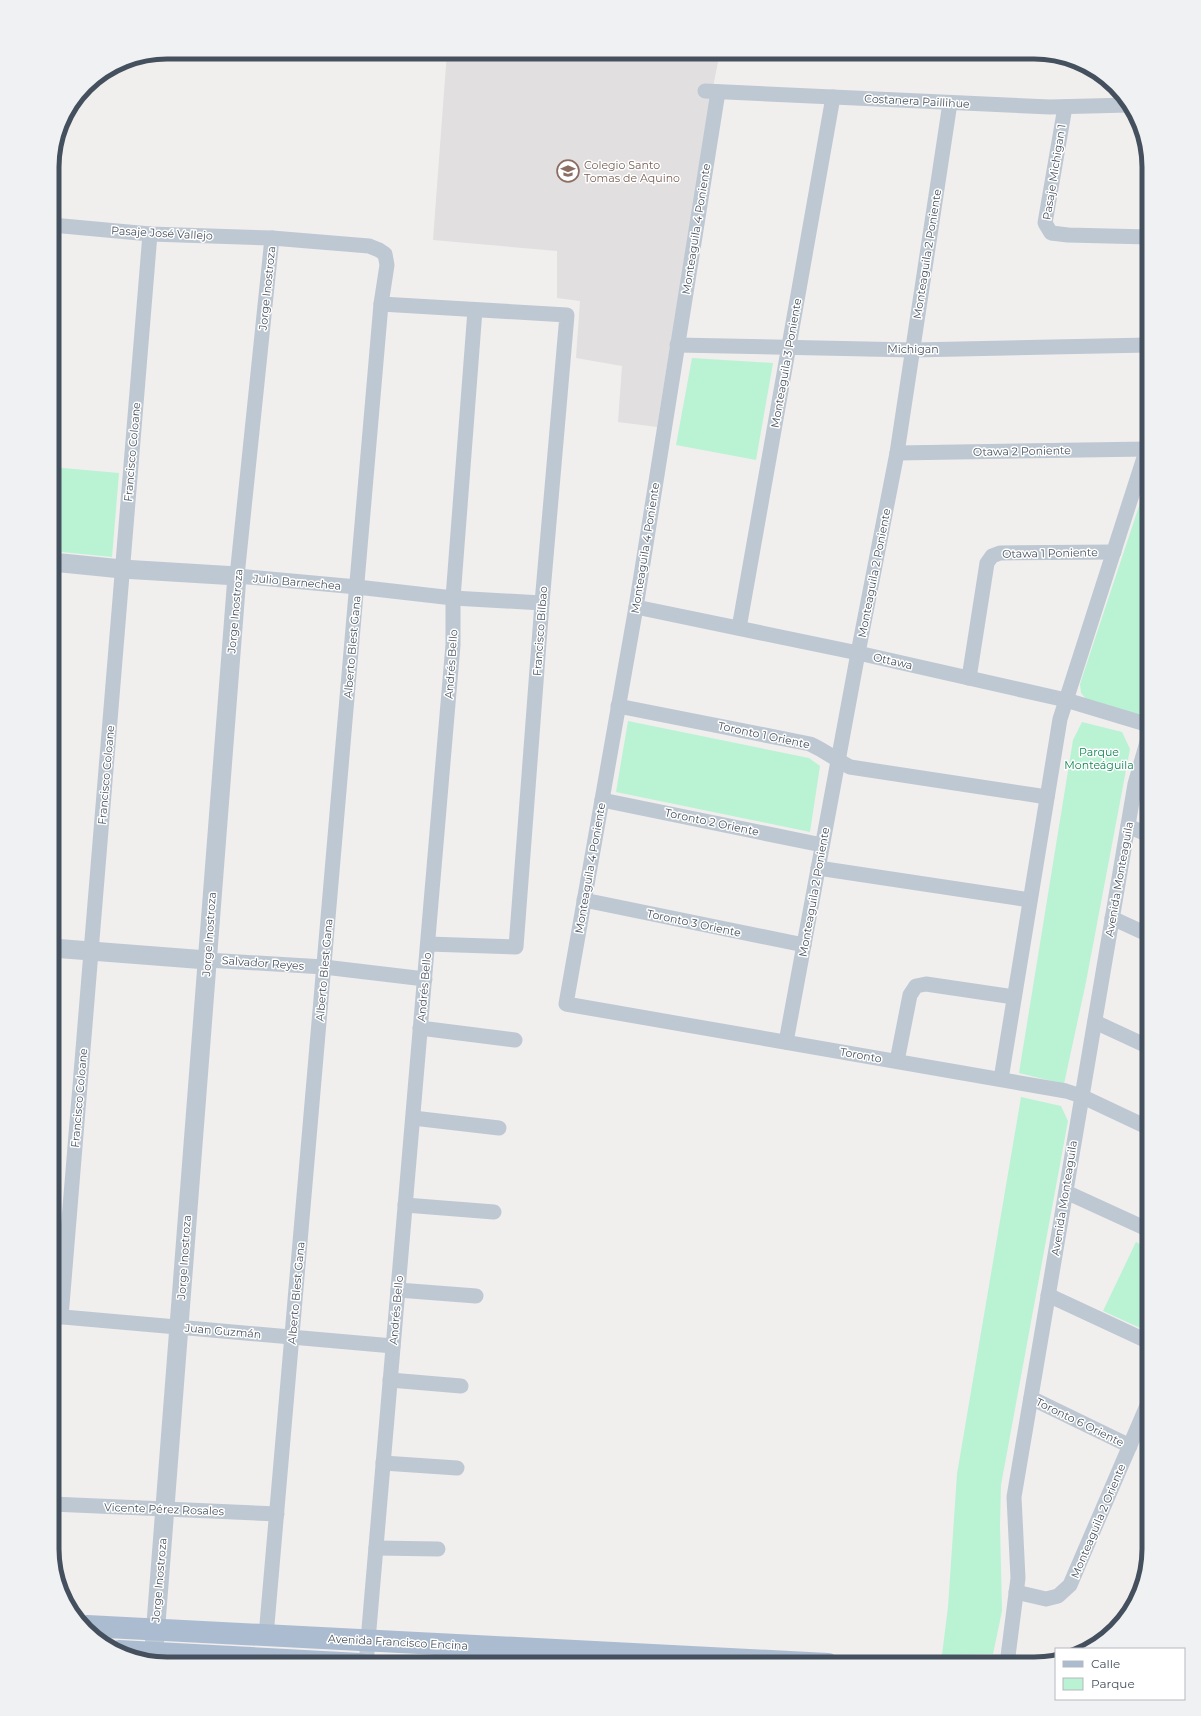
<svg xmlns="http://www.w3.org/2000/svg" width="1201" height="1716" viewBox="0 0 1201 1716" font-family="Montserrat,sans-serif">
  <rect width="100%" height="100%" fill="#f1eeee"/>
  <path fill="#e2dfe0" d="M447 52H720L710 102 657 427 618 422 622 366 576 358 580 301 557 298V251L433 240Z"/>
  <g fill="#b9f3d3">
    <path d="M692 358 773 363 756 460 676 445Z"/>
    <path d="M52 467 119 473 112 557 52 551Z"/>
    <path d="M1149 476V702L1144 711 1137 715 1087 700 1081 693 1080 684Z"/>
    <path d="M628 721 809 758 820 766 810 832 616 792Z"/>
    <path d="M1082 722 1122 732 1130 749 1086 982 1064 1084 1019 1073 1073 740Z"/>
    <path d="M1021 1097 1061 1106 1068 1121 1001 1485 1000 1525 1002 1611 993 1654 942 1655 948 1607 957 1474Z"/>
    <path d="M1136 1242 1149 1249V1332L1103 1311Z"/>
  </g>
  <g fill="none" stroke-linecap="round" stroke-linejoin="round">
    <g stroke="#bec8d2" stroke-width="15">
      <path d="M705 91 1050 107 1129 105"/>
      <path d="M718 92 636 607 566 1004 1066 1091 1081 1096 1149 1128"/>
      <path d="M1065 107 1045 223 1051 233 1068 235 1149 237"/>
      <path d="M52 225 150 234 272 238 369 246 379 250 385 254 387 265 381 304 266 1636"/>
      <path d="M272 238 237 576 357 587 453 598 542 603"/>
      <path d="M381 304 567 315 542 603 516 947 428 944"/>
      <path d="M677 345 913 350 1149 345"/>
      <path d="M897 453 1147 449"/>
      <path d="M636 607 858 653 1066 700 1149 725"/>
      <path d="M739 628 833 97"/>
      <path d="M969 678 987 563 992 556 1000 553 1114 552"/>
      <path d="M618 706 810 744C824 750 836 760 850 767L1047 797"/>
      <path d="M602 800 822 845"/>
      <path d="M1128 826 1149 835"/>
      <path d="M818 868 1030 900"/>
      <path d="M584 900 804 945"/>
      <path d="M1112 918 1149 935"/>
      <path d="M207 960 324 967 425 979"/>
      <path d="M1095 1022 1149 1047"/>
      <path d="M420 1028 515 1040"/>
      <path d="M786 1042 858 653 897 453 950 103"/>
      <path d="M897 1061 910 995 916 986 926 984 1014 997"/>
      <path d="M1001 1079 1060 719 1149 442"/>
      <path d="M413 1118 499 1128"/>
      <path d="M1066 1192 1149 1230"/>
      <path d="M405 1205 494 1212"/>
      <path d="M398 1290 476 1296"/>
      <path d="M1048 1295 1149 1342"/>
      <path d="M52 1316 393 1346"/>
      <path d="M61 1317 150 234"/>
      <path d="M390 1380 461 1386"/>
      <path d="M1031 1398 1130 1446"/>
      <path d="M383 1463 457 1468"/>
      <path d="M52 1504 277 1514"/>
      <path d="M376 1548 438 1549"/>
      <path d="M1016 1592 1046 1599 1058 1596 1070 1585 1149 1401"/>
      <path d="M366 1664 453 645V598L475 310"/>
      <path d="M438 1664 440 1644"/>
      <path d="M1007 1664 1018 1578 1014 1497 1135 784 1149 735"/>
    </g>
    <g stroke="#bec8d2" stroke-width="19">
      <path d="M52 562 122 569 237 576 153 1662"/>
      <path d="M52 948 207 960"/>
    </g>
    <g stroke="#acbcd0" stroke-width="22">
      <path d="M87 1626 828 1664"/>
      <path d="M119 1651 360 1664"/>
    </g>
  </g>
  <defs>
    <g id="school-ring" transform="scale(1.15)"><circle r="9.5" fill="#fff" stroke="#8d6e63" stroke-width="1.5"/><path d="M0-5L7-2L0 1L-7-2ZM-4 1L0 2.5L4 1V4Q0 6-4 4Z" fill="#8d6e63"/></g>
  </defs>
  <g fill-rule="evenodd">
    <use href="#school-ring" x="568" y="171"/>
  </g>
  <g text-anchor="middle" stroke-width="3" stroke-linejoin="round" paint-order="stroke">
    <g font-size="11" fill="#45505e" stroke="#fff">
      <text transform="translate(917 101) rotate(3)" y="4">Costanera Paillihue</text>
      <text transform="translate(1054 172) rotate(-81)" y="4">Pasaje Michigan 1</text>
      <text transform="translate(696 229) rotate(-81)" y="4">Monteaguila 4 Poniente</text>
      <text transform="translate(162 233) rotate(3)" y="4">Pasaje José Vallejo</text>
      <text transform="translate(927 254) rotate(-81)" y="4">Monteaguila 2 Poniente</text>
      <text transform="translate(267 288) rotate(-84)" y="4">Jorge Inostroza</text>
      <text x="913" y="353">Michigan</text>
      <text transform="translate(786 363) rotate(-80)" y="4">Monteaguila 3 Poniente</text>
      <text transform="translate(1022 451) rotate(-1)" y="4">Otawa 2 Poniente</text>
      <text transform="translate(132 452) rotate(-85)" y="4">Francisco Coloane</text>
      <text transform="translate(645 548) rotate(-81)" y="4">Monteaguila 4 Poniente</text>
      <text transform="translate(1050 553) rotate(-1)" y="4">Otawa 1 Poniente</text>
      <text transform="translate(874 573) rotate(-79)" y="4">Monteaguila 2 Poniente</text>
      <text transform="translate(297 582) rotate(5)" y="4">Julio Barnechea</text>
      <text transform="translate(235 611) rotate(-85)" y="4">Jorge Inostroza</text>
      <text transform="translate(540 631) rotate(-86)" y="4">Francisco Bilbao</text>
      <text transform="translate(352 647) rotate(-85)" y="4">Alberto Blest Gana</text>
      <text transform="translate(893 661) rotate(13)" y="4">Ottawa</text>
      <text transform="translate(451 664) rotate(-86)" y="4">Andrés Bello</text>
      <text transform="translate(764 735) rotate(12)" y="4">Toronto 1 Oriente</text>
      <text transform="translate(106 775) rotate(-85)" y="4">Francisco Coloane</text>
      <text transform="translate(712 822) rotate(12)" y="4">Toronto 2 Oriente</text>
      <text transform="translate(590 868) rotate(-80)" y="4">Monteaguila 4 Poniente</text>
      <text transform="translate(1119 879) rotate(-80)" y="4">Avenida Monteaguila</text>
      <text transform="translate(814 892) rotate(-80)" y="4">Monteaguila 2 Poniente</text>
      <text transform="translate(694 923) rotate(12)" y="4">Toronto 3 Oriente</text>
      <text transform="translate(209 934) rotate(-86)" y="4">Jorge Inostroza</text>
      <text transform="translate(263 963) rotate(4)" y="4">Salvador Reyes</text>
      <text transform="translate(324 970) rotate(-85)" y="4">Alberto Blest Gana</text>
      <text transform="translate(424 987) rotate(-85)" y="4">Andrés Bello</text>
      <text transform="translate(861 1055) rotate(10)" y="4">Toronto</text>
      <text transform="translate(79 1098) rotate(-85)" y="4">Francisco Coloane</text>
      <text transform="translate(1064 1198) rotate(-81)" y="4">Avenida Monteaguila</text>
      <text transform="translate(184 1257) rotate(-86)" y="4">Jorge Inostroza</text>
      <text transform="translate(296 1293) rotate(-85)" y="4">Alberto Blest Gana</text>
      <text transform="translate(396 1310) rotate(-85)" y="4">Andrés Bello</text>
      <text transform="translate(223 1331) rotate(5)" y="4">Juan Guzmán</text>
      <text transform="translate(1080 1422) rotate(26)" y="4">Toronto 6 Oriente</text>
      <text transform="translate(164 1509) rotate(2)" y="4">Vicente Pérez Rosales</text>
      <text transform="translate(1098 1521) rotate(-67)" y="4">Monteaguila 2 Oriente</text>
      <text transform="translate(159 1580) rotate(-85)" y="4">Jorge Inostroza</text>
      <text transform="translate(398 1642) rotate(3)" y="4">Avenida Francisco Encina</text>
    </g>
    <g font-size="11" fill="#785e54" stroke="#fff" text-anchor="start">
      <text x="584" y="169">Colegio Santo<tspan x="584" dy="13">Tomas de Aquino</tspan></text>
    </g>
    <g font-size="11" fill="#0f8551" stroke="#fff">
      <text x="1099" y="756">Parque<tspan x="1099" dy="13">Monteáguila</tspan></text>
    </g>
  </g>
  <path d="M0 0H1201V1716H0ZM167 59H1034A108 108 0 0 1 1142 167V1549A108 108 0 0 1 1034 1657H167A108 108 0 0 1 59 1549V167A108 108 0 0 1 167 59Z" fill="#f0f1f2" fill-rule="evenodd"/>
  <path fill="none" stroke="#45505e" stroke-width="5" d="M167 59H1034A108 108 0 0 1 1142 167V1549A108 108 0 0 1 1034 1657H167A108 108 0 0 1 59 1549V167A108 108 0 0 1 167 59Z"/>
  <rect x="1055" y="1648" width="130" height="52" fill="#ffffff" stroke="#b5b9bf"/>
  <rect x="1063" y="1661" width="20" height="6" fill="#acbcd0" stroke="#b5b9bf"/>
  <text x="1091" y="1668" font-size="12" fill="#45505e">Calle</text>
  <rect x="1063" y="1678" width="20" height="12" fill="#b9f3d3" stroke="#b5b9bf"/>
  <text x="1091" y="1688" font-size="12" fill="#45505e">Parque</text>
</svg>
